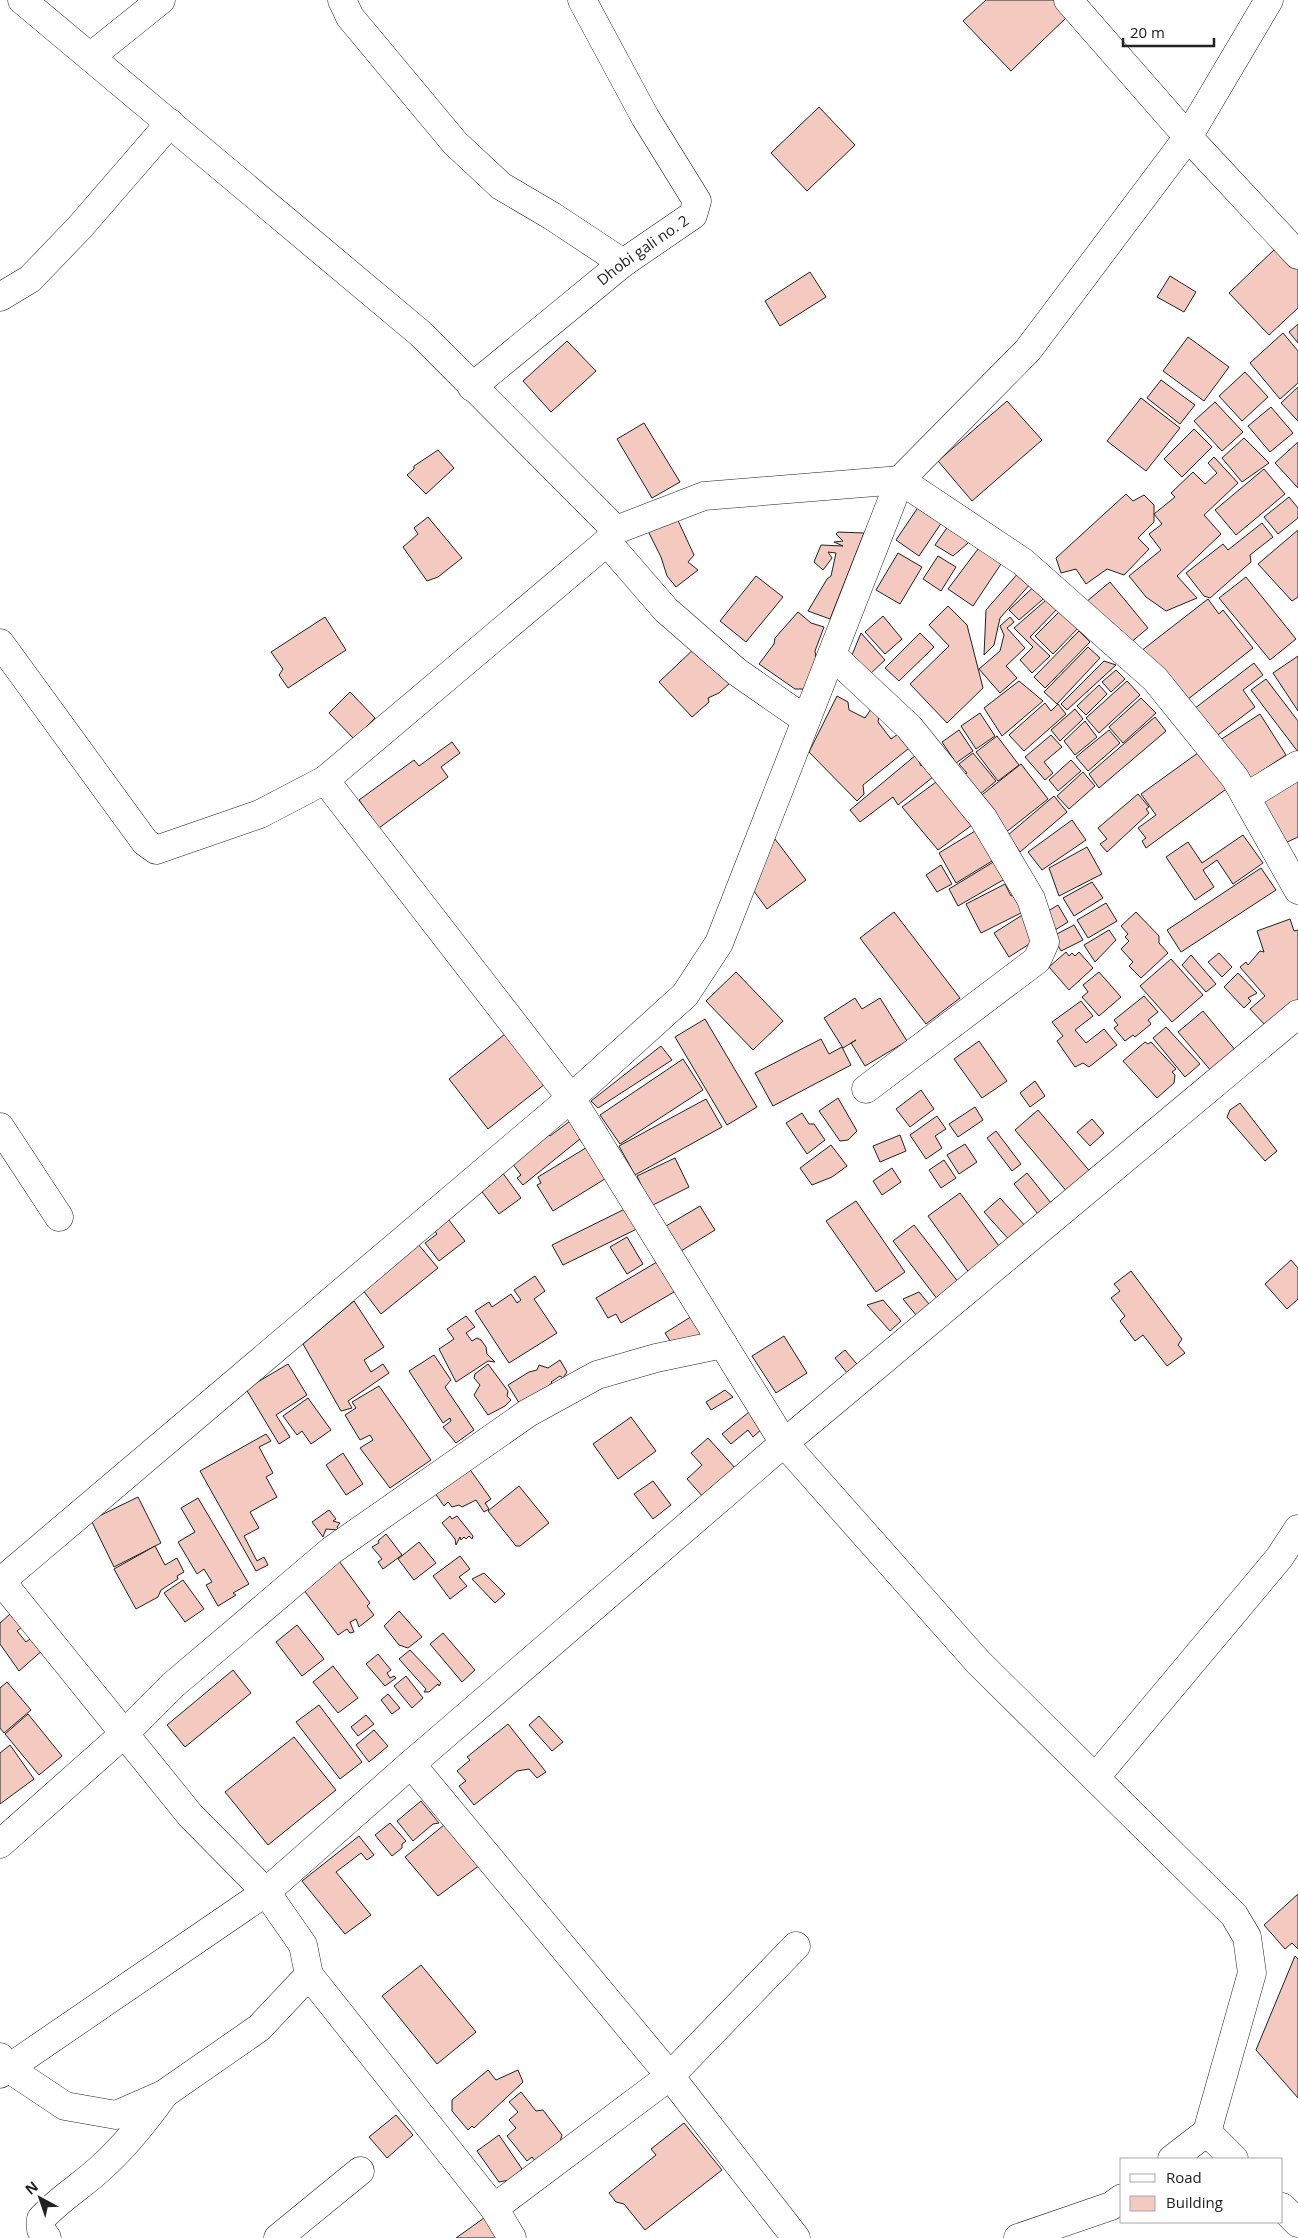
<svg xmlns="http://www.w3.org/2000/svg" width="1298" height="2238" viewBox="0 0 1298 2238" font-family="'Open Sans',sans-serif">
  <rect width="100%" height="100%" fill="#fff"/>
  <g fill="#f3c9c0" stroke="#222">
    <path d="M986 0H1055L1069 15 1011 71 963 21Z"/>
    <path d="M819 107 855 145 807 191 771 153Z"/>
    <path d="M1277 247 1298 269V308L1269 335 1229 293Z"/>
    <path d="M810 272 826 297 780 326 765 301Z"/>
    <path d="M1170 276 1196 292 1184 312 1157 297Z"/>
    <path d="M1298 324V343L1289 332Z"/>
    <path d="M1283 333 1298 351V383L1280 399 1250 363Z"/>
    <path d="M1188 337 1229 367 1204 401 1163 371Z"/>
    <path d="M567 341 596 371 551 412 523 381Z"/>
    <path d="M1245 372 1268 397 1242 421 1219 396Z"/>
    <path d="M1161 380 1195 405 1180 424 1147 398Z"/>
    <path d="M1298 387V421L1281 403Z"/>
    <path d="M1141 398 1180 428 1146 471 1107 441Z"/>
    <path d="M1007 401 1042 440 972 501 938 461Z"/>
    <path d="M1215 402 1243 432 1222 451 1194 421Z"/>
    <path d="M1271 407 1293 433 1270 452 1248 426Z"/>
    <path d="M644 423 680 482 652 498 617 439Z"/>
    <path d="M1194 429 1212 447 1182 477 1164 459Z"/>
    <path d="M1244 438 1269 463 1242 482 1222 458Z"/>
    <path d="M1298 442V488L1275 463Z"/>
    <path d="M438 450 454 468 426 494 407 475 414 469V466Z"/>
    <path d="M1214 457 1238 483 1204 515 1221 534 1177 576 1197 598 1166 611 1146 597 1129 576 1161 550 1149 534 1162 524 1154 514 1175 497 1171 493 1193 472 1205 484 1217 473 1208 463Z"/>
    <path d="M1264 469 1285 494 1236 535 1215 510Z"/>
    <path d="M1126 494 1133 501 1144 495 1154 505V522L1138 538 1149 549 1124 575 1107 569 1086 584 1076 569 1061 573 1056 558Z"/>
    <path d="M1289 497 1298 508V518L1278 534 1264 517Z"/>
    <path d="M919 506 942 522 919 556 896 540Z"/>
    <path d="M675 514 694 555 688 562 698 570 676 587 667 576 661 557 646 527Z"/>
    <path d="M428 517 462 558 438 577 427 581 403 547 418 534 414 528Z"/>
    <path d="M951 522 975 537 953 556 935 545Z"/>
    <path d="M1262 523 1273 537 1250 555 1251 562 1210 598 1204 596 1186 573 1223 544 1228 550Z"/>
    <path d="M1298 530V597L1292 601 1258 564Z"/>
    <path d="M838 532 864 533 830 619 808 611 827 579 831 576 836 553 828 552 832 558 823 570 814 562 821 545 843 546 834 542 843 541 836 534Z"/>
    <path d="M984 541 1007 555 973 606 948 589Z"/>
    <path d="M898 553 922 567 900 604 876 590Z"/>
    <path d="M938 556 956 567 941 591 923 579Z"/>
    <path d="M1020 571 1032 582 1000 618 994 645 984 655 986 610Z"/>
    <path d="M756 576 783 597 746 642 720 621Z"/>
    <path d="M1246 577 1296 639 1270 660 1219 598Z"/>
    <path d="M1040 581 1049 594 1019 620 1009 610Z"/>
    <path d="M1110 582 1148 628 1124 648 1086 602Z"/>
    <path d="M1053 594 1062 604 1030 637 1050 656 1032 673 1020 660 1033 647 1014 628Z"/>
    <path d="M1208 599 1219 614 1223 610 1253 648 1187 700 1141 651Z"/>
    <path d="M948 606 967 625 983 688 947 723 910 684 949 646 929 625Z"/>
    <path d="M1064 607 1081 625 1053 654 1035 636Z"/>
    <path d="M798 612 811 623 824 627 815 651 816 658 804 689H795L759 664 774 644 775 638Z"/>
    <path d="M883 616 902 639 885 654 865 632Z"/>
    <path d="M325 617 346 650 288 688 279 675 283 669 271 652Z"/>
    <path d="M1010 617 1014 622 1007 628 1025 648 1006 666 1017 678 1000 693 979 669 1000 651 1004 635 1000 626Z"/>
    <path d="M1079 631 1090 642 1045 688 1034 677Z"/>
    <path d="M861 633 885 660 870 674 852 655Z"/>
    <path d="M920 633 934 647 899 681 885 668Z"/>
    <path d="M697 646 731 682 719 693 708 698 709 702 692 717 659 682Z"/>
    <path d="M1088 647 1100 658 1057 704 1044 692Z"/>
    <path d="M1298 656V711L1273 673Z"/>
    <path d="M1104 661 1116 665 1067 710 1061 704Z"/>
    <path d="M1254 663 1263 675 1243 690 1255 707 1211 740 1190 712Z"/>
    <path d="M1116 670 1125 679 1111 692 1102 682Z"/>
    <path d="M1266 679 1298 721V752L1251 690Z"/>
    <path d="M1019 681 1043 701 1002 736 984 708Z"/>
    <path d="M1127 681 1140 695 1099 733 1086 718Z"/>
    <path d="M1099 685 1107 694 1086 715 1077 706Z"/>
    <path d="M350 692 375 718 354 739 329 713Z"/>
    <path d="M837 696 848 702 849 710 865 718 873 706 880 710 878 722 891 739 902 731 913 745 863 785 864 794 857 801 809 752Z"/>
    <path d="M1141 698 1156 713 1123 743 1109 727Z"/>
    <path d="M1045 703 1051 711 1058 704 1066 714 1024 751 1009 735Z"/>
    <path d="M1075 709 1083 719 1060 741 1051 730Z"/>
    <path d="M980 713 995 736 976 749 961 726Z"/>
    <path d="M1260 714 1286 755 1248 780 1217 742Z"/>
    <path d="M1155 717 1166 731 1099 788 1089 774Z"/>
    <path d="M1085 721 1097 737 1075 755 1064 741Z"/>
    <path d="M959 730 973 751 956 763 942 742Z"/>
    <path d="M1109 730 1120 743 1088 771 1076 757Z"/>
    <path d="M1051 735 1062 747 1044 762 1053 773 1045 780 1025 757Z"/>
    <path d="M997 736 1019 765 998 781 976 752Z"/>
    <path d="M452 742 460 753 441 767 448 777 379 828 359 800 414 760 419 766Z"/>
    <path d="M1202 750 1229 787 1146 848 1142 841 1146 838 1138 828 1156 815 1141 794Z"/>
    <path d="M973 753 996 781 979 795 963 776 967 773 959 764Z"/>
    <path d="M916 755 921 766 928 761 938 773 898 805 893 797 860 822 850 810Z"/>
    <path d="M1071 760 1081 771 1058 791 1049 780Z"/>
    <path d="M1021 764 1048 799 1005 833 978 798Z"/>
    <path d="M1083 772 1095 786 1069 809 1057 796Z"/>
    <path d="M1298 774V837L1281 845 1257 794Z"/>
    <path d="M943 777 979 820 938 850 902 807Z"/>
    <path d="M1138 794 1149 807 1146 809 1149 813 1107 852 1100 844 1107 839 1098 828Z"/>
    <path d="M1054 796 1067 812 1020 852 1008 835Z"/>
    <path d="M1072 820 1086 840 1042 870 1028 852Z"/>
    <path d="M980 828 997 858 956 883 939 853Z"/>
    <path d="M1243 835 1263 863 1233 884 1217 860 1203 870 1214 887 1195 900 1166 857 1188 842 1202 863Z"/>
    <path d="M775 839 806 880 767 909 748 883Z"/>
    <path d="M1087 847 1102 874 1059 896 1049 868Z"/>
    <path d="M1000 858 1010 876 958 906 949 889Z"/>
    <path d="M941 865 952 884 937 892 926 875Z"/>
    <path d="M1261 868 1276 890 1181 952 1167 930Z"/>
    <path d="M1092 882 1103 898 1074 916 1063 898Z"/>
    <path d="M1005 884 1011 896 1023 890 1031 908 981 933 966 904Z"/>
    <path d="M1106 903 1117 921 1088 938 1077 920Z"/>
    <path d="M1058 905 1068 922 1055 930 1045 913Z"/>
    <path d="M894 912 960 998 926 1024 860 938Z"/>
    <path d="M1027 912 1034 941 1009 957 994 933Z"/>
    <path d="M1136 912 1159 936V943L1168 953 1141 978 1129 966 1133 962 1121 949 1129 941 1125 937 1128 934 1121 926Z"/>
    <path d="M1290 919 1294 931 1298 930V1001L1291 1002 1265 1025 1250 1009 1265 996 1240 967 1246 962 1248 965 1260 951 1264 952 1257 931Z"/>
    <path d="M1074 925 1083 940 1061 951 1053 936Z"/>
    <path d="M1109 930 1116 940 1095 962 1084 945Z"/>
    <path d="M1066 952 1069 956 1072 953 1075 956 1079 952 1093 968 1069 990 1049 967Z"/>
    <path d="M1219 953 1232 967 1222 977 1208 962Z"/>
    <path d="M1191 955 1216 984 1206 992 1182 965Z"/>
    <path d="M1171 959 1203 995 1172 1022 1140 986Z"/>
    <path d="M736 972 783 1021 753 1050 706 1001Z"/>
    <path d="M1099 972 1121 997 1099 1016 1082 997 1088 992 1083 985Z"/>
    <path d="M1238 973 1257 993 1248 998 1251 1001 1244 1008 1224 987Z"/>
    <path d="M1144 996 1158 1012 1148 1020 1151 1024 1135 1037 1133 1035 1125 1041 1114 1028 1118 1025 1114 1020Z"/>
    <path d="M855 998 862 1009 880 998 907 1041 865 1066 851 1043 856 1040 843 1048 824 1018Z"/>
    <path d="M1081 1001 1093 1016 1075 1030 1086 1043 1104 1029 1117 1045 1089 1067 1083 1063 1075 1067 1057 1041 1063 1036 1052 1022Z"/>
    <path d="M1203 1011 1236 1051 1212 1072 1178 1032Z"/>
    <path d="M705 1019 757 1107 727 1125 675 1037Z"/>
    <path d="M1166 1027 1200 1064 1185 1077 1153 1038Z"/>
    <path d="M510 1030 550 1080 488 1129 449 1079Z"/>
    <path d="M821 1039 829 1054 842 1047 851 1065 773 1106 755 1073Z"/>
    <path d="M979 1041 1007 1081 982 1098 954 1059Z"/>
    <path d="M1145 1042 1148 1044 1151 1042 1176 1069 1172 1072 1175 1075 1174 1083 1157 1098 1123 1061Z"/>
    <path d="M661 1046 672 1060 598 1108 591 1101Z"/>
    <path d="M683 1059 703 1090 620 1144 600 1115Z"/>
    <path d="M1035 1081 1045 1096 1030 1107 1020 1093Z"/>
    <path d="M921 1090 934 1109 910 1127 896 1109Z"/>
    <path d="M838 1098 857 1131 848 1140 840 1141 819 1111Z"/>
    <path d="M706 1099 722 1127 635 1175 619 1146Z"/>
    <path d="M1240 1103 1277 1151 1265 1161 1227 1117 1230 1110Z"/>
    <path d="M975 1107 983 1120 958 1137 949 1124Z"/>
    <path d="M1038 1110 1092 1174 1068 1193 1015 1130Z"/>
    <path d="M802 1113 809 1124H814L825 1140 807 1154 786 1123Z"/>
    <path d="M937 1116 946 1129 935 1136 942 1148 926 1159 910 1135Z"/>
    <path d="M1092 1119 1104 1133 1090 1146 1077 1132Z"/>
    <path d="M570 1121 585 1141 582 1143 580 1139 523 1185 517 1178 521 1175 509 1159 546 1132 550 1136Z"/>
    <path d="M996 1131 1021 1164 1012 1171 987 1138Z"/>
    <path d="M900 1135 906 1151 880 1162 873 1146Z"/>
    <path d="M965 1144 977 1162 959 1174 947 1155Z"/>
    <path d="M831 1145 847 1166 832 1177 812 1185 800 1168Z"/>
    <path d="M589 1146 608 1177 553 1211 537 1185 541 1183 538 1177Z"/>
    <path d="M675 1158 689 1187 651 1206 637 1176Z"/>
    <path d="M944 1160 956 1178 941 1188 929 1170Z"/>
    <path d="M892 1168 901 1182 882 1195 873 1181Z"/>
    <path d="M502 1172 521 1198 499 1214 479 1188Z"/>
    <path d="M1027 1173 1051 1203 1038 1214 1014 1184Z"/>
    <path d="M960 1193 1002 1250 970 1274 928 1216Z"/>
    <path d="M1000 1198 1029 1230 1013 1244 984 1212Z"/>
    <path d="M856 1201 905 1272 876 1292 826 1221Z"/>
    <path d="M635 1204 645 1225 563 1265 552 1245Z"/>
    <path d="M700 1206 715 1230 681 1251 666 1226Z"/>
    <path d="M445 1215 465 1241 439 1261 425 1243 437 1234 431 1226Z"/>
    <path d="M914 1225 959 1283 938 1300 893 1241Z"/>
    <path d="M627 1237 643 1264 627 1274 610 1247Z"/>
    <path d="M418 1244 438 1268 381 1314 362 1289Z"/>
    <path d="M662 1259 678 1287 674 1292 621 1323 616 1314 608 1318 596 1298Z"/>
    <path d="M1291 1260 1298 1268V1299L1287 1309 1265 1284Z"/>
    <path d="M1131 1271 1182 1339 1178 1345 1185 1353 1167 1366 1143 1335 1135 1341 1120 1321 1125 1316 1111 1298 1120 1291 1114 1284Z"/>
    <path d="M535 1276 545 1291 534 1299 557 1333 509 1363 475 1311 489 1302 492 1307 511 1294 517 1303 521 1300 514 1290Z"/>
    <path d="M919 1292 934 1310 920 1320 903 1299Z"/>
    <path d="M883 1300 901 1321 890 1331 867 1305Z"/>
    <path d="M354 1301 384 1347 364 1360 371 1372 383 1364 389 1373 348 1401 352 1408 341 1411 303 1344Z"/>
    <path d="M697 1313 709 1332 677 1352 665 1333Z"/>
    <path d="M466 1316 475 1327 466 1333 472 1341 477 1338 481 1340 486 1347 487 1354 495 1362 488 1361 456 1382 439 1349 454 1339 447 1329Z"/>
    <path d="M784 1336 807 1373 776 1393 752 1356Z"/>
    <path d="M845 1350 862 1370 852 1379 835 1358Z"/>
    <path d="M434 1355 451 1380 445 1387 474 1430 456 1443 443 1427 451 1421 450 1418 443 1423 409 1371Z"/>
    <path d="M560 1360 567 1372 563 1378 560 1376 551 1382 552 1383 547 1387 548 1389 521 1406 508 1385 529 1372 537 1370 539 1365 548 1368Z"/>
    <path d="M288 1364 307 1395 276 1415 290 1437 279 1444 246 1389Z"/>
    <path d="M488 1364 508 1391 507 1396 511 1400 505 1406 488 1415 474 1395 480 1385 474 1378 475 1374Z"/>
    <path d="M379 1386 431 1460 390 1488 360 1448 373 1440 370 1435 360 1440 345 1415 356 1408 352 1402Z"/>
    <path d="M725 1390 733 1397 711 1410 706 1402Z"/>
    <path d="M308 1398 331 1430 311 1444 302 1431 297 1435 283 1416Z"/>
    <path d="M749 1412 763 1428 753 1437 748 1430 731 1444 722 1434Z"/>
    <path d="M631 1417 656 1451 618 1479 593 1444Z"/>
    <path d="M266 1434 271 1441 259 1447 273 1473 266 1477 277 1497 250 1512 259 1528 244 1536 257 1561 264 1557 268 1565 256 1571 200 1471Z"/>
    <path d="M708 1438 736 1469 704 1498 687 1479 702 1465 691 1453Z"/>
    <path d="M343 1453 363 1484 346 1495 326 1465Z"/>
    <path d="M466 1464 491 1499 485 1503 489 1509 484 1512 476 1500 462 1507 459 1505 452 1507 448 1502 444 1506 432 1489Z"/>
    <path d="M653 1481 671 1505 653 1519 634 1494Z"/>
    <path d="M519 1486 549 1523 520 1546H516L488 1511Z"/>
    <path d="M138 1497 161 1543 114 1567 91 1520Z"/>
    <path d="M198 1498 249 1584 233 1593 236 1595 218 1606 206 1585 212 1582 204 1569 197 1574 178 1542 195 1532 181 1508Z"/>
    <path d="M329 1510 336 1519 333 1521 340 1523 337 1527 339 1530 326 1529 323 1537 312 1522Z"/>
    <path d="M450 1516 452 1519 457 1516 473 1536 472 1539 469 1536 466 1539 464 1537 461 1540 460 1537 456 1545 455 1539 442 1523Z"/>
    <path d="M386 1534 402 1555 383 1569 378 1562 382 1559 372 1547 379 1543 378 1541Z"/>
    <path d="M419 1542 436 1563 414 1580 398 1559Z"/>
    <path d="M155 1546 165 1565 177 1558 184 1572 177 1576 178 1579 161 1590 158 1597 136 1609 114 1569Z"/>
    <path d="M460 1556 470 1569 459 1577 467 1586 450 1599 433 1576Z"/>
    <path d="M339 1561 370 1603 367 1606 374 1615 359 1627 356 1619 350 1622 354 1632 350 1633 347 1629 338 1635 303 1589Z"/>
    <path d="M484 1573 505 1594 495 1603 472 1579Z"/>
    <path d="M183 1580 204 1609 185 1622 164 1593Z"/>
    <path d="M399 1611 422 1637 408 1648 399 1645 384 1626Z"/>
    <path d="M10 1614 22 1627 17 1631 26 1642 33 1637 44 1649 19 1671 0 1644V1623Z"/>
    <path d="M297 1625 324 1659 302 1676 276 1642Z"/>
    <path d="M443 1633 475 1670 462 1682 430 1644Z"/>
    <path d="M410 1650 441 1683 439 1686 438 1684 429 1692H424L426 1689 399 1659Z"/>
    <path d="M378 1654 391 1670 387 1673 390 1678 394 1676 396 1678 385 1686 366 1664Z"/>
    <path d="M333 1666 358 1698 338 1713 313 1682Z"/>
    <path d="M233 1670 251 1693 185 1747 167 1725Z"/>
    <path d="M406 1676 423 1698 412 1708 394 1686Z"/>
    <path d="M7 1682 31 1710 4 1733 0 1728V1688Z"/>
    <path d="M388 1694 400 1708 392 1714 381 1700Z"/>
    <path d="M319 1705 362 1762 340 1779 296 1722Z"/>
    <path d="M28 1714 62 1756 39 1775 5 1734Z"/>
    <path d="M366 1715 374 1724 358 1736 351 1727Z"/>
    <path d="M539 1716 563 1742 552 1751 529 1725Z"/>
    <path d="M508 1724 546 1772 537 1778 529 1769 517 1771 474 1805 459 1786 466 1781 457 1771 470 1760 467 1757Z"/>
    <path d="M374 1730 388 1746 369 1762 356 1745Z"/>
    <path d="M294 1737 336 1790 268 1845 225 1792Z"/>
    <path d="M10 1745 34 1779 0 1804V1753Z"/>
    <path d="M421 1801 439 1823 433 1824 413 1841 397 1821Z"/>
    <path d="M450 1820 484 1862 438 1896 405 1857Z"/>
    <path d="M390 1823 406 1841 402 1844V1848L392 1856 375 1835Z"/>
    <path d="M359 1836 374 1855 367 1860 361 1853 336 1872 371 1915 345 1934 302 1881Z"/>
    <path d="M1298 1894V1949L1292 1943 1285 1949 1264 1925Z"/>
    <path d="M1295 1956 1298 1959V2098L1256 2050Z"/>
    <path d="M421 1965 476 2032 437 2064 382 1996Z"/>
    <path d="M488 2070 496 2080 518 2070 523 2082 474 2128 472 2126 468 2130 452 2111V2100Z"/>
    <path d="M521 2092 536 2111 543 2110 562 2135 560 2142 540 2156 541 2160 537 2163 532 2157 527 2161 507 2136 516 2128 509 2120 518 2112 509 2102Z"/>
    <path d="M396 2115 413 2135 387 2158 369 2137Z"/>
    <path d="M684 2123 722 2170 645 2230 624 2204 616 2202 609 2193 656 2155 651 2149Z"/>
    <path d="M499 2135 522 2169 515 2179 499 2182 477 2151Z"/>
    <path d="M484 2218 501 2238H456Z"/>
  </g>
  <g fill="none" stroke-linecap="round" stroke-linejoin="round">
    <g stroke="#222" stroke-width="29">
      <g id="minor">
        <path d="M22 0 421 334 616 530"/>
        <path d="M342 0 350 17 455 143 501 186 552 216 623 263"/>
        <path d="M90 57 161 0"/>
        <path d="M0 297 30 279 80 227 170 123"/>
        <path id="s1" d="M472 387 623 263 693 215 697 201 645 117 582 0"/>
        <path d="M607 542 666 610 737 672 806 720"/>
        <path d="M0 643 145 842 156 850 260 814 325 780"/>
        <path d="M832 655 909 727 983 818 1031 899 1045 942 1037 960 866 1089"/>
        <path d="M1246 797 1298 765"/>
        <path d="M0 1127 59 1217"/>
        <path d="M411 1764 670 2076 796 2238"/>
        <path d="M1095 1778 1279 1558 1298 1529"/>
        <path d="M0 1844 125 1733 173 1685 332 1550 528 1413 597 1375 656 1358 723 1344"/>
        <path d="M309 1975 494 2208 512 2238"/>
        <path d="M0 2057 8 2068 65 2106 116 2115 164 2094 259 2028 309 1975 303 1945 266 1892 190 1815 1 1581"/>
        <path d="M1207 2132 1252 1973 1247 1937 1234 1915 978 1662 784 1443 571 1098 325 780 607 542 616 530 704 496 900 480 1023 562 1155 679 1235 778 1298 890"/>
        <path d="M1172 2159 1207 2132 1234 2159"/>
        <path d="M1282 2207 1298 2223"/>
        <path d="M494 2208 670 2076 796 1946"/>
        <path d="M47 2238 41 2230V2219C59 2199 83 2185 103 2166 126 2145 145 2121 163 2096"/>
        <path d="M278 2238 360 2171"/>
        <path d="M1018 2238 1111 2206 1122 2198"/>
      </g>
    </g>
    <g stroke="#222" stroke-width="29">
      <g id="tertiary">
        <path d="M1068 0 1188 137 1298 255"/>
        <path d="M0 2074 266 1892 411 1764 784 1443 1298 1014"/>
      </g>
    </g>
    <g stroke="#222" stroke-width="29">
      <path id="secondary" d="M0 1582 571 1098 685 995 719 943 900 480 1028 350 1188 137 1269 0"/>
    </g>
    <use href="#minor" stroke="#fff" stroke-width="28"/>
    <use href="#tertiary" stroke="#fff" stroke-width="28"/>
    <use href="#secondary" stroke="#fff" stroke-width="28"/>
  </g>
  <g text-anchor="middle" stroke-width="4" stroke-linejoin="round" paint-order="stroke">
    <g font-size="15" fill="#222" stroke="#fff">
      <text dy="5" stroke="none"><textPath href="#s1" startOffset="219">Dhobi gali no. 2</textPath></text>
    </g>
  </g>
  <rect x="1120" y="2158" width="162" height="65" fill="#ffffff" stroke="#a7a7a7"/>
  <rect x="1130" y="2174" width="25" height="8" fill="#ffffff" stroke="#a7a7a7"/>
  <text x="1166" y="2183" font-size="15" fill="#222222">Road</text>
  <rect x="1130" y="2196" width="25" height="15" fill="#f3c9c0" stroke="#a7a7a7"/>
  <text x="1166" y="2208" font-size="15" fill="#222222">Building</text>
  <g transform="translate(40 2198) rotate(320)" stroke="#ffffff" stroke-width="4" paint-order="stroke">
  <path d="M0-4L9 19L0 12L-9 19Z" fill="#222222"/>
  <text y="-8" font-size="14" font-weight="bold" text-anchor="middle" fill="#222222">N</text>
  </g>
  <path d="M1123 38v8h91v-8" fill="none" stroke="#222222" stroke-width="2.5"/>
  <text x="1130" y="38" font-size="15" fill="#222222" stroke="#ffffff" stroke-width="4" paint-order="stroke">20 m</text>
</svg>
